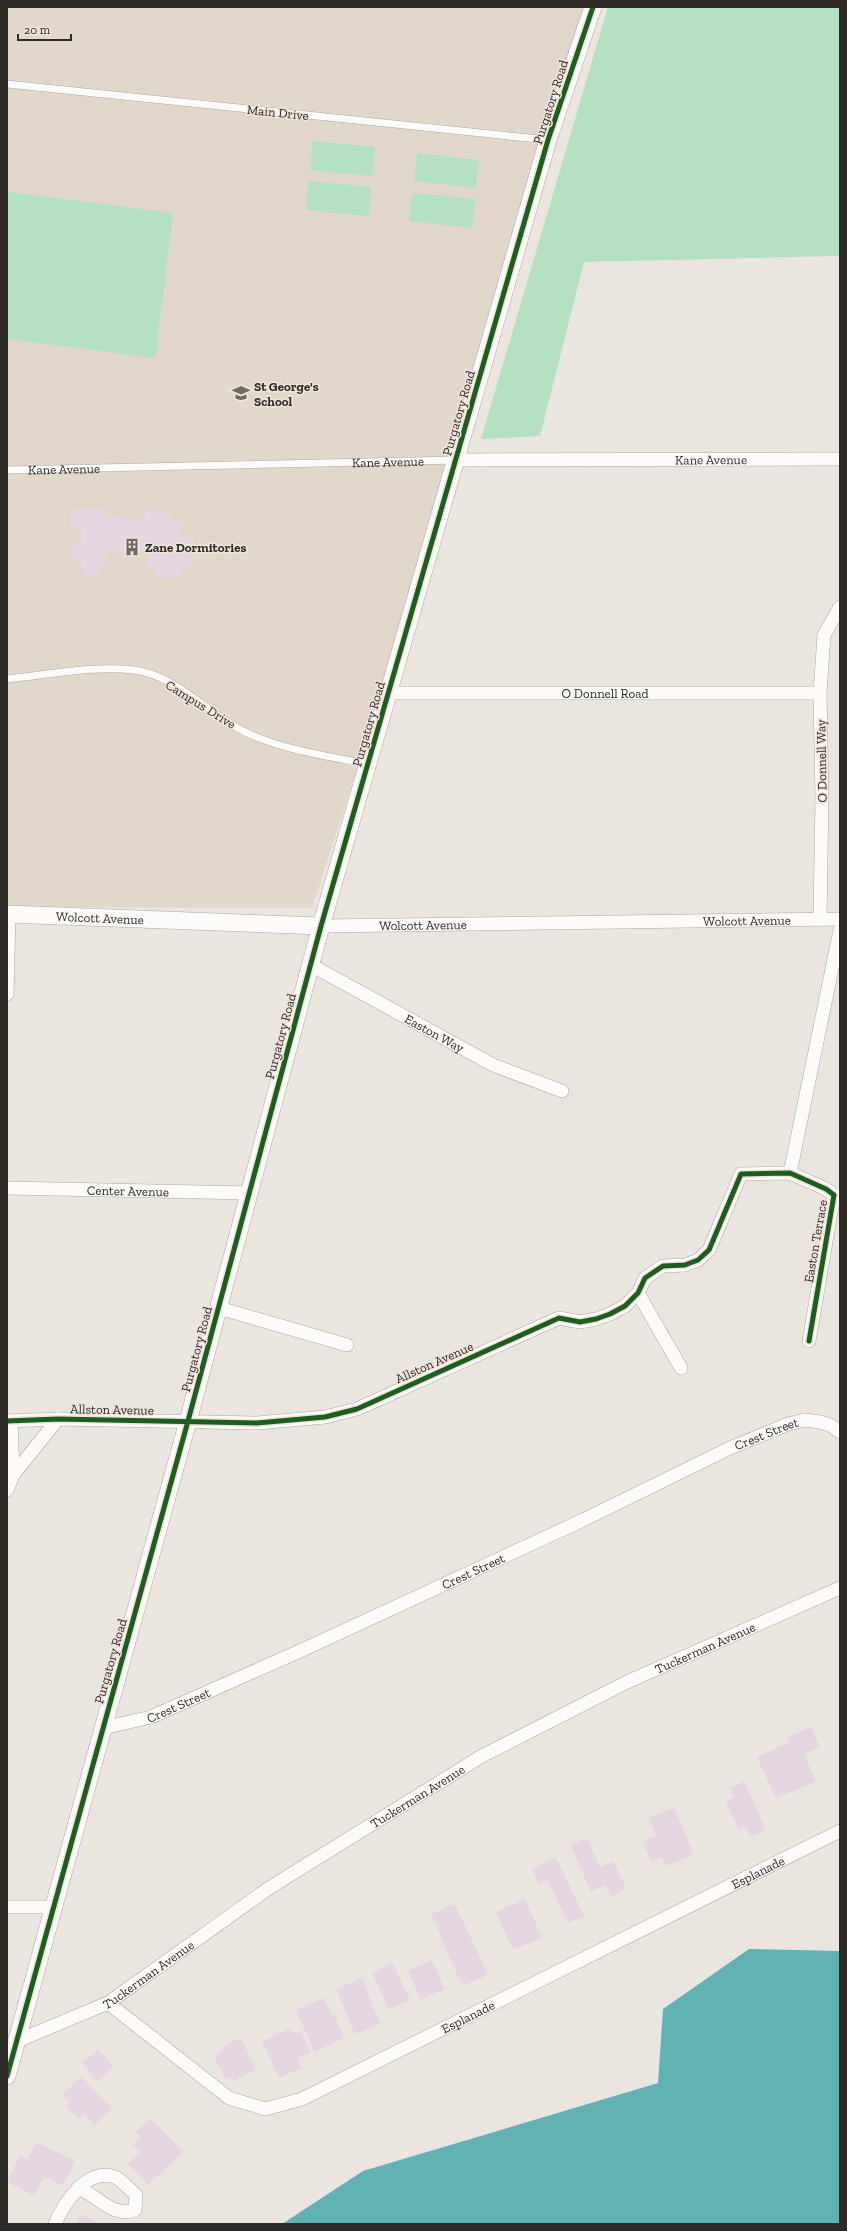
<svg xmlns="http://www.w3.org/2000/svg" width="847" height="2231" viewBox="0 0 847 2231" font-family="'Zilla Slab',serif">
  <rect width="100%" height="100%" fill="#ebe5df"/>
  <path fill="#e2d7cb" d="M7 7H593L451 478 312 908 7 907Z"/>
  <g fill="#b3e1c1">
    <path d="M608 7H840V256L584 262 540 436 481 439Z"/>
    <path d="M313 141 375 147 372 176 310 170Z"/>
    <path d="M417 153 479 160 476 188 414 181Z"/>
    <path d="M309 181 371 187 369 216 306 210Z"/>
    <path d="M7 192 173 213 155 358 7 339Z"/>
    <path d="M412 193 475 199 472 228 409 221Z"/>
  </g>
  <path fill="#61b3b3" d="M749 1949 840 1951V2224H282L363 2171 658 2083 663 2009Z"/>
  <g fill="#e6d6e1">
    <path d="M71 509H106V517L145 518V510H170V522H182V538H193L192 570H181V578H156V568H148V551H139V557H118V550H106V565H98V577H82V562H72V543H81V530H71Z"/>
    <path d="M811 1727 820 1747 804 1754 816 1781 776 1799 757 1757 790 1742 787 1737Z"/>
    <path d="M744 1781 766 1830 750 1837 746 1827 739 1831 726 1801 734 1797 730 1788Z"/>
    <path d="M674 1808 694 1854 666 1866 662 1857 651 1861 642 1842 656 1836 649 1818Z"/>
    <path d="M587 1838 600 1867 614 1861 626 1889 611 1896 606 1885 591 1892 571 1845Z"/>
    <path d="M556 1857 584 1916 568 1923 548 1880 539 1884 532 1869Z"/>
    <path d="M525 1899 542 1938 513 1950 496 1912Z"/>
    <path d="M455 1904 488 1975 462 1986 431 1914Z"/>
    <path d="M432 1960 445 1989 421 2000 408 1971Z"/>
    <path d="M393 1963 410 2000 389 2009 372 1973Z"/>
    <path d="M362 1978 380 2024 355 2034 336 1989Z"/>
    <path d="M324 1998 331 2015 334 2014 344 2038 314 2052 296 2010Z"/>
    <path d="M291 2028 294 2034 301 2031 311 2052 297 2058 302 2068 279 2078 262 2041Z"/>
    <path d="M241 2038 256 2070 233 2081 230 2076 225 2079 214 2056 223 2051 221 2047Z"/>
    <path d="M98 2049 114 2067 97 2081 82 2063Z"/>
    <path d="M81 2076 112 2109 95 2125 85 2115 79 2120 66 2106 70 2103 62 2095Z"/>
    <path d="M151 2118 183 2152 148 2185 128 2164 140 2152 133 2145 141 2137 136 2132Z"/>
    <path d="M36 2142 75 2161 63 2186 44 2177 34 2196 7 2182 20 2155 27 2159Z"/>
    <path d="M81 2214 98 2224H76Z"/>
  </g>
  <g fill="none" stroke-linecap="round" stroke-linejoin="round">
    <g stroke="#aca7a2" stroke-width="8">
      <g id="service">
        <path d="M7 84 548 140"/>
        <path id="s1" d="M7 470 456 460"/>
        <path d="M7 679C48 675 93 665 134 670 176 675 208 714 245 732 283 750 327 756 368 764"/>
      </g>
    </g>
    <g stroke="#aca7a2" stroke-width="14">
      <g id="minor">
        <path id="s2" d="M456 460 840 459"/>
        <path id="s3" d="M389 693H820"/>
        <path d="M820 919 822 796 820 693 824 635 840 607"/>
        <path id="s4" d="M321 926 840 919"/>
        <path id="s5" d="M311 965 493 1065 562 1091"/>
        <path d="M7 994 9 914"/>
        <path d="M790 1173 840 930"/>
        <path id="s6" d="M7 1188 250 1193"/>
        <path d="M638 1293 681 1368"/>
        <path d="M219 1308 347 1345"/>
        <path d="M7 1421 58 1419 257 1423 325 1417 357 1409 559 1318 580 1322 596 1319 610 1314 625 1306 638 1293 645 1278 663 1266 685 1265 698 1260 709 1250 741 1174 790 1173 826 1189 834 1195 809 1341"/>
        <path d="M11 1421 13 1475"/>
        <path d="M7 1490 13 1475 58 1419"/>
        <path id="s7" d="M103 1728 151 1717 300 1651 581 1521 730 1448 788 1424 805 1420 820 1422 830 1425 840 1432"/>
        <path d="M7 1907H53"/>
        <path id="s8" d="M108 2003 229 2098 265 2109 302 2099 840 1831"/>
        <path id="s9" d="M17 2041 108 2003 269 1888 482 1756 627 1682 840 1588"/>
        <path d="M55 2224C64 2203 87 2167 115 2177 122 2180 130 2190 136 2195L135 2210C112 2218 99 2196 78 2188"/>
      </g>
    </g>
    <g stroke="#aca7a2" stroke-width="18">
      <g id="tertiary">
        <path id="s10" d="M7 914 321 926"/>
        <path d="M7 2076 188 1421 321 926 548 140 593 7"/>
      </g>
    </g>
    <use href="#service" stroke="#fcfbfa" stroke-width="7"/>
    <use href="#minor" stroke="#fcfbfa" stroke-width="13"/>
    <use href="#tertiary" stroke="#fcfbfa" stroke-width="17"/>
    <g stroke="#f0e5da" stroke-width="8">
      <g id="cycleway">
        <path d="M7 1421 58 1419 257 1423 325 1417 357 1409 559 1318 580 1322 596 1319 610 1314 625 1306 638 1293 645 1278 663 1266 685 1265 698 1260 709 1250 741 1174 790 1173 826 1189 834 1195 809 1341"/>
        <path d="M7 2076 188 1421 321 926 548 140 593 7"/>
      </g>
    </g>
    <use href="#cycleway" stroke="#1b5e20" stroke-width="5"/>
  </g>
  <defs>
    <g id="school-bare" transform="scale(1.38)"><path d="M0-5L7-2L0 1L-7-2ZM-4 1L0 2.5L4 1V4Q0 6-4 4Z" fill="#706b67" stroke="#f0e5da" stroke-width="2.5" paint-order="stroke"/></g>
    <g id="building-bare" transform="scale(1.38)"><path d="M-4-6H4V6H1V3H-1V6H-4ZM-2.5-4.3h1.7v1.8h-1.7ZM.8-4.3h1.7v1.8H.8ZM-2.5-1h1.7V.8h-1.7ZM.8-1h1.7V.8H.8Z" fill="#706b67" stroke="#f0e5da" stroke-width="2.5" paint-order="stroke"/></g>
  </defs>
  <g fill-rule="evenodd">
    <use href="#school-bare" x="241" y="393"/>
    <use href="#building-bare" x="132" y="547"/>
  </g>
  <g text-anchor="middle" stroke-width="3" stroke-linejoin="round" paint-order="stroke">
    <g font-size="13" fill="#2e2a26" stroke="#f0e5da">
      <text transform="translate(550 102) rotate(-72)" y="5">Purgatory Road</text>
      <text transform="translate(278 112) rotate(6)" y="5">Main Drive</text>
      <text transform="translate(458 413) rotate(-74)" y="5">Purgatory Road</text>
      <text dy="5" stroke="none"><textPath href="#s2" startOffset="255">Kane Avenue</textPath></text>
      <text dy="5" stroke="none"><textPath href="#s1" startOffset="381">Kane Avenue</textPath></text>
      <text dy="5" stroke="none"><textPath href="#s1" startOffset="57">Kane Avenue</textPath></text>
      <text dy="5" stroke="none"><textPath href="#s3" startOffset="216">O Donnell Road</textPath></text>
      <text transform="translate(201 704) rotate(32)" y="5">Campus Drive</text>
      <text transform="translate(368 724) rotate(-74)" y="5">Purgatory Road</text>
      <text transform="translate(821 761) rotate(-91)" y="5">O Donnell Way</text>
      <text dy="5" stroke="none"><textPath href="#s10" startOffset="93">Wolcott Avenue</textPath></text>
      <text dy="5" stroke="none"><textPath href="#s4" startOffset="426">Wolcott Avenue</textPath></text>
      <text dy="5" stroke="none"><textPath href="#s4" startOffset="102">Wolcott Avenue</textPath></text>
      <text dy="5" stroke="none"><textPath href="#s5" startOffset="141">Easton Way</textPath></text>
      <text transform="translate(280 1036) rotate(-75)" y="5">Purgatory Road</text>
      <text dy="5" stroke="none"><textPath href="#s6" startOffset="121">Center Avenue</textPath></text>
      <text transform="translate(815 1241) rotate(-80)" y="5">Easton Terrace</text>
      <text transform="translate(196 1349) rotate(-75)" y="5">Purgatory Road</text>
      <text transform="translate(434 1362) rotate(-24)" y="5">Allston Avenue</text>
      <text transform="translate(112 1409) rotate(1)" y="5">Allston Avenue</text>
      <text dy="5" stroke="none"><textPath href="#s7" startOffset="727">Crest Street</textPath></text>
      <text dy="5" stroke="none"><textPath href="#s7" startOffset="403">Crest Street</textPath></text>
      <text dy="5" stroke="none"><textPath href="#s9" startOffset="795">Tuckerman Avenue</textPath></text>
      <text transform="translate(110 1661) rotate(-74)" y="5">Purgatory Road</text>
      <text dy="5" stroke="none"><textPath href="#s7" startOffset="79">Crest Street</textPath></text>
      <text dy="5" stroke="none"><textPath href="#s9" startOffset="471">Tuckerman Avenue</textPath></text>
      <text dy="5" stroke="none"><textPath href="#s8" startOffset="739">Esplanade</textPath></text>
      <text dy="5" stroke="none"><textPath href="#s9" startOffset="148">Tuckerman Avenue</textPath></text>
      <text dy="5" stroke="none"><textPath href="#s8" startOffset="415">Esplanade</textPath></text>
    </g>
    <g font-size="13" font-weight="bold" fill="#2e2a26" stroke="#f0e5da" text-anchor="start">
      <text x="254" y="391">St George's<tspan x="254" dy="15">School</tspan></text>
      <text x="145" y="552">Zane Dormitories</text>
    </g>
  </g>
  <rect width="847" height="2231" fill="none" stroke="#2e2a26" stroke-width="16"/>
  <path d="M18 34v6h53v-6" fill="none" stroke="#2e2a26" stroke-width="2"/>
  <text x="24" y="34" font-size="12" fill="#2e2a26" stroke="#f0e5da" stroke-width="3" paint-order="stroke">20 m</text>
</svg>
